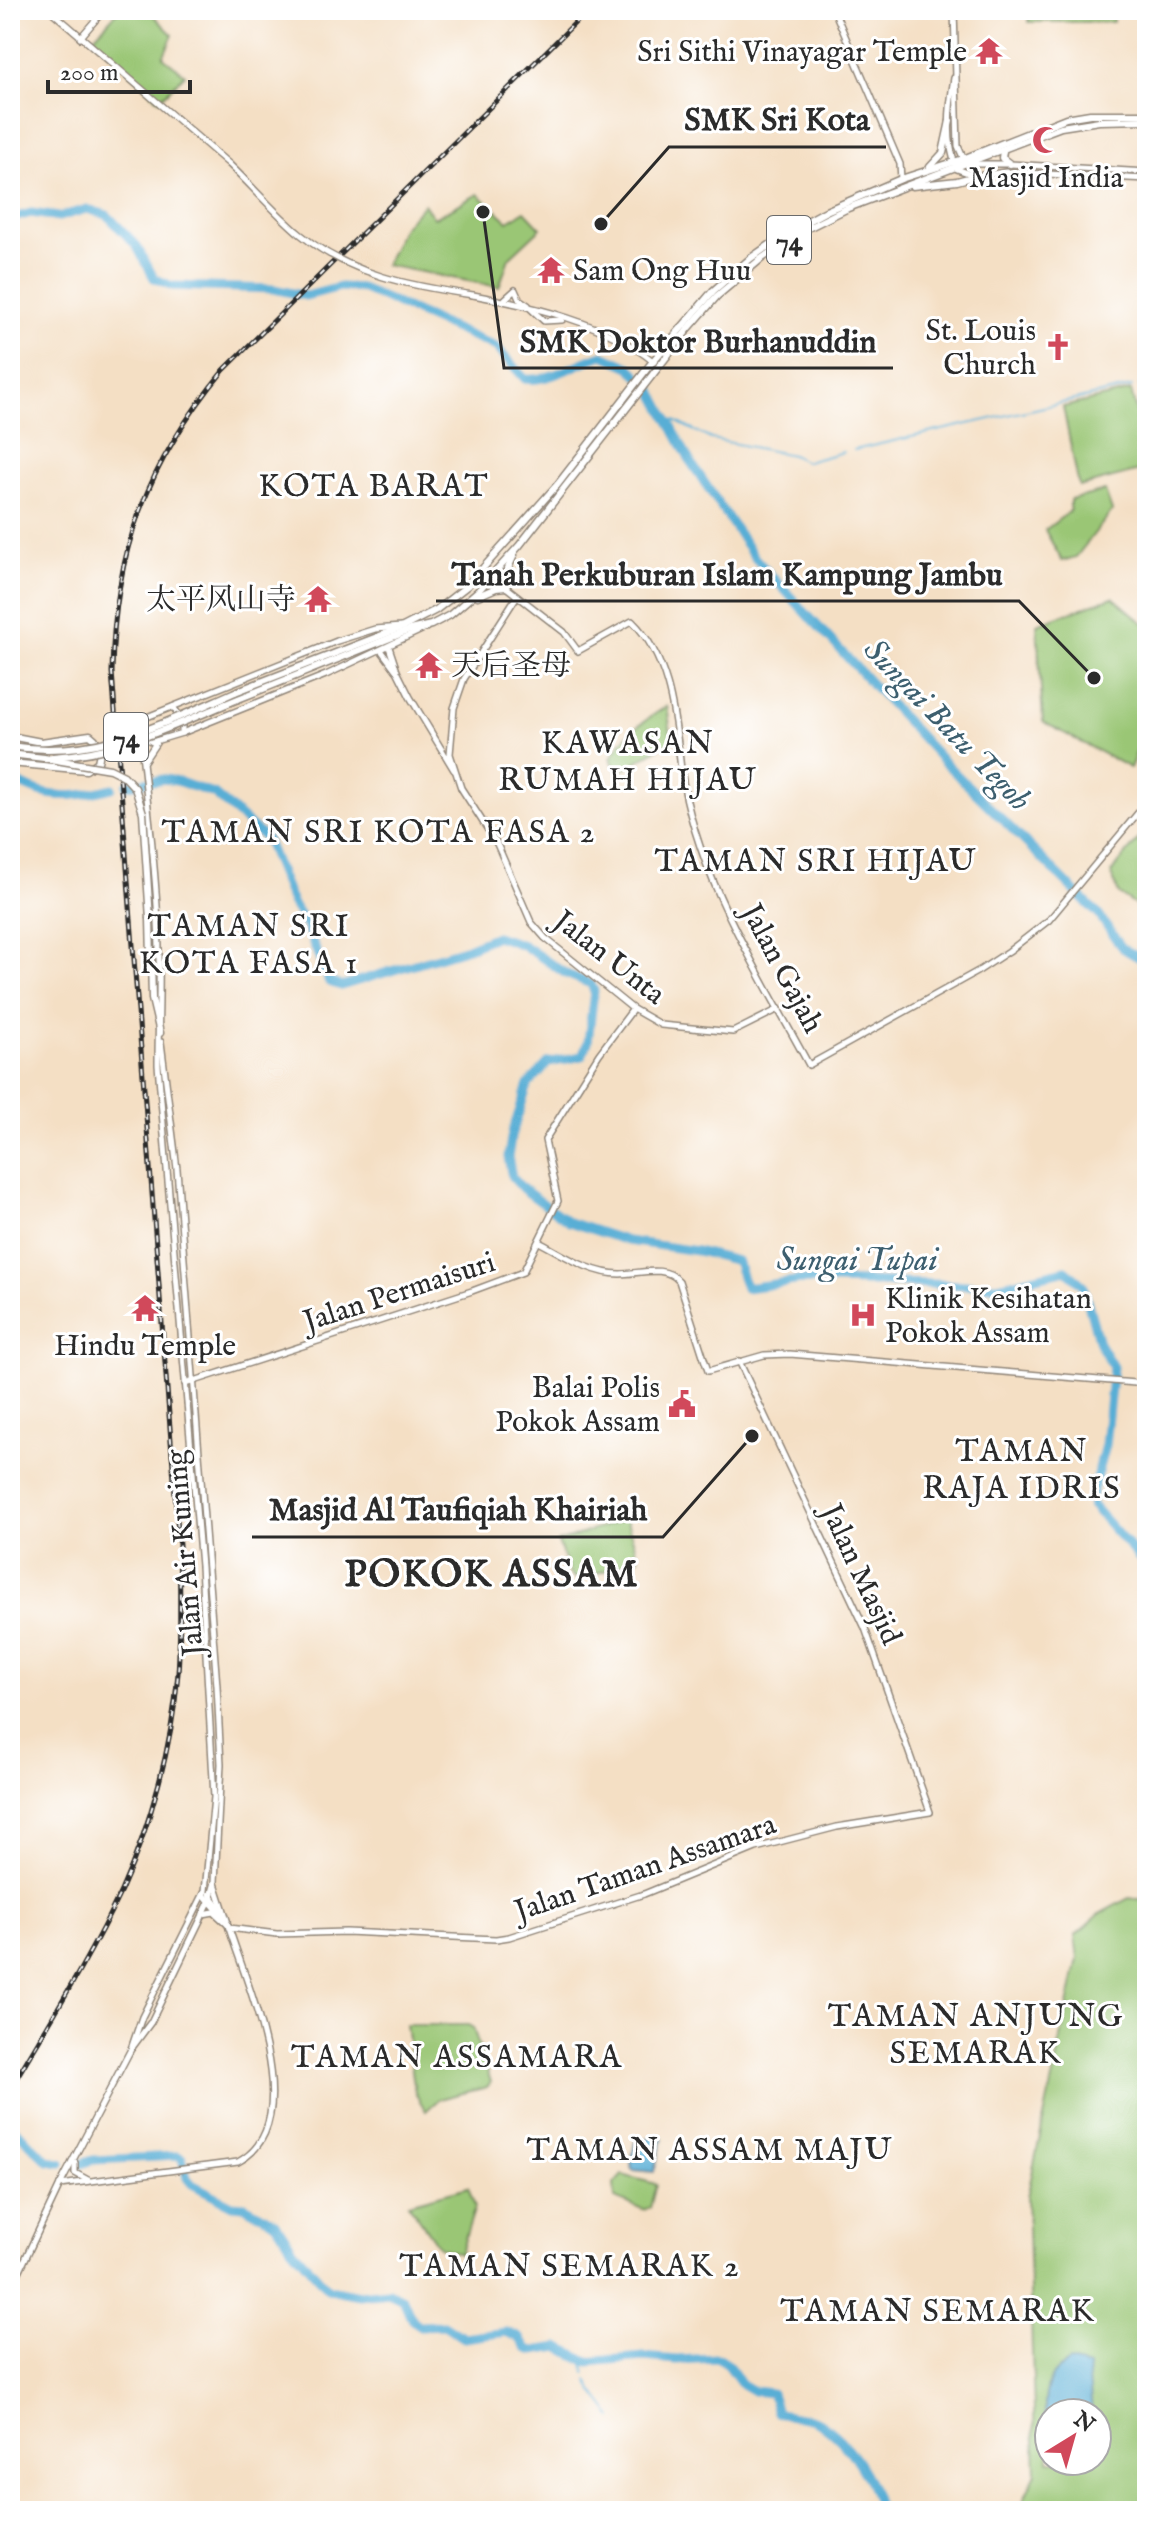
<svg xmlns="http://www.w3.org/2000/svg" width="1157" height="2521" viewBox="0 0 1157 2521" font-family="'IM FELL English','Noto Serif SC',serif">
  <rect width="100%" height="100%" fill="#fff"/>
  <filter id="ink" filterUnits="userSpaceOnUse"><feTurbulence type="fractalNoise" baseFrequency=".0125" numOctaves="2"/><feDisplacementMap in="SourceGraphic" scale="16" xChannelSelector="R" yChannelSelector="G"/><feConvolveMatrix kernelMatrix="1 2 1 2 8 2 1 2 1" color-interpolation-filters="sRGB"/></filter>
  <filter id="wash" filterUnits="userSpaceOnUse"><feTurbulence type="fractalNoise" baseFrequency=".006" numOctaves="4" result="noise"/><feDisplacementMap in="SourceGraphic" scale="32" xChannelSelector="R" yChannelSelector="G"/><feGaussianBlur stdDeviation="1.8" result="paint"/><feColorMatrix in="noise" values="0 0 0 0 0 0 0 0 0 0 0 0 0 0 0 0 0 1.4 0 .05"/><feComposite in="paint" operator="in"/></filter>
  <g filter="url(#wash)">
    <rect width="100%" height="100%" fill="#f4dfc4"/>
    <g fill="#9ac674" stroke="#627850" stroke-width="2" fill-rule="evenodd">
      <path d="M119 10H148L173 35 163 57 185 74 159 100 93 38Z"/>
      <rect x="1029" y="10" width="84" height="12"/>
      <path d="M478 194 508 221 525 211 541 228 509 258 499 287 385 265 403 227 424 204 434 218Z"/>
      <path d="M1131 391 1147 454V469L1079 487 1063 407Z"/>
      <path d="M1105 491 1112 511 1076 557 1062 561 1045 530 1070 511V500Z"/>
      <path d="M1113 597 1147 626V727L1130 768 1043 722 1037 624Z"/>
      <path d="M667 706 672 740 618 773 611 759C619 737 648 718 667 706Z"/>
      <path d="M1147 829V913L1119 894 1111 873Z"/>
      <path d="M626 1519 639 1558 579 1580 570 1575 558 1542Z"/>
      <path d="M1129 1898 1147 1900V2511H1019L1036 2473 1027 2197 1078 1959 1075 1936 1101 1913ZM1049 2413H1097V2461H1049Z"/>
      <path d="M406 2025H468L473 2028 491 2082 487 2087 439 2099 426 2111 415 2093Z"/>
      <path d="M622 2175 656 2184 650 2208 645 2210 615 2198 614 2184Z"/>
      <path d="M468 2187 475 2207 460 2254 439 2247 408 2203Z"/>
    </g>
    <g fill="#59aed5" stroke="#426c80" stroke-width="2">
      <path d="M660 2135 663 2139 654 2172 633 2170 631 2164 635 2141Z"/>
      <path d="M1069 2362 1088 2367 1092 2413H1049V2430C1043 2414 1043 2391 1053 2375 1056 2370 1064 2366 1069 2362Z"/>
    </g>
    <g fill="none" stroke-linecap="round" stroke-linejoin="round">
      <g stroke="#59aed5" stroke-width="2">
        <path d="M1139 385 1147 383"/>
        <path d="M667 417 711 439 792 455 806 462 843 452"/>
        <path d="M854 450 1132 387"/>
        <path d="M582 2360 586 2373"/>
        <path d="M588 2380 593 2391 613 2418"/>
      </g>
      <g stroke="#59aed5" stroke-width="9">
        <path d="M10 219 31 213 59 217 87 209 107 215 136 245 154 278 172 286 274 289 306 296 340 287 361 288 496 347 525 379C551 382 578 362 603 355L630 367 653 391 690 461 755 558 943 761 1098 914 1122 948 1147 962"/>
        <path d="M10 779C18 782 26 787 34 790 60 800 86 795 112 788"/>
        <path d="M127 785 164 779 177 781 214 794 266 839 292 903 306 926 329 982 341 986 468 948 496 936 523 945 566 974 591 984 594 991 588 1042 582 1056 548 1063 528 1085 512 1133 508 1157 512 1177 523 1189 569 1222 627 1241 697 1251 737 1261 746 1288 801 1280 998 1286 1066 1270 1083 1285 1099 1343 1113 1367 1105 1445 1091 1498 1092 1505 1147 1567"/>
        <path d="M10 2124 48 2161 61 2163"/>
        <path d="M81 2164 93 2160 178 2156 182 2158 187 2178 192 2184 232 2205 245 2206 276 2223 293 2249 328 2289 359 2295 388 2292 395 2295 403 2299 412 2320 420 2326 444 2325 464 2338 506 2332 520 2338 527 2349 534 2351 559 2347 587 2362 644 2357 676 2360 717 2358 728 2365 742 2384 754 2391 771 2393 777 2412C791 2418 806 2415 820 2423 848 2442 872 2478 879 2511"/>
      </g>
    </g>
  </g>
  <g filter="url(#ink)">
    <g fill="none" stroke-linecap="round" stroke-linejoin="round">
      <g stroke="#908578" stroke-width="8">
        <g id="tertiary">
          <path d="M50 10 229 164"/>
          <path d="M834 10 900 164 901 179"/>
          <path d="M80 38 104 10"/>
          <path d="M473 295C532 306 607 323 654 362"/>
          <path d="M505 299 515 290 519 299 528 305"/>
          <path d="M530 308 544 321 562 320"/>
          <path d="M517 596 464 679 454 708 450 754 461 788 497 844 531 922 545 938 633 1009 661 1025 733 1032 779 1009"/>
          <path d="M389 647 397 671 410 697 454 770"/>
          <path d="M381 650 396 670"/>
          <path d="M539 1242C564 1255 591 1274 620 1274 639 1274 665 1264 679 1281L708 1371 764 1355 790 1354 1147 1384"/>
          <path d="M185 1384 472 1291 523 1272 558 1201 545 1140 599 1054 633 1009"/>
          <path d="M210 1894 223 1912"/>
          <path d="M204 1895 227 1921"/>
          <path d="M229 1928 277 1934 346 1932 496 1939 509 1937 644 1894 756 1848 837 1827 930 1812 865 1628 739 1361"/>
          <path d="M60 2185 238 2162C311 2124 245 1981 228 1925"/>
        </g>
      </g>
      <g stroke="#908578" stroke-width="8">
        <g id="secondary">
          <path d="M954 10 958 146 966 164H1010L1147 172"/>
          <path d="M954 78C949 106 945 142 957 169L976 176 1006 172 1147 179"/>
          <path d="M506 587 564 632 578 651 632 621C671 659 675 719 681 769 696 876 759 972 809 1065L980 970 1009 951 1049 920 1147 802"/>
          <path d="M173 707 182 719V733"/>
          <path d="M141 735 152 742 182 733 326 675 426 628"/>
          <path d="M144 761 156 743"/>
          <path d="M215 1883 227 1920"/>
          <path d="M203 1914 214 1912 228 1925"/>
          <path d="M131 2049 142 2017 205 1891 214 1797 201 1566 158 1065C158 1018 161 971 158 923 155 857 146 792 139 726L141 721 147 717 337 641 375 629 401 627"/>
          <path d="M75 2163V2173L88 2180"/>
          <path d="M10 2291 60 2185 131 2049 151 2022 210 1900 215 1882 221 1764 217 1686 177 1169 161 1042"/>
        </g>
      </g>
      <g stroke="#908578" stroke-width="9">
        <g id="primary">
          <path d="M1003 151 1002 158 1010 164"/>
          <path d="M930 167 943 153 950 121"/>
          <path d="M912 186 957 181 976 176"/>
          <path d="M478 596 496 588 506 587 504 577 514 555"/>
          <path d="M235 692 403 627 436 610 467 586 558 484 653 361 713 291 751 258 791 230 826 211 901 179 963 159 1066 118 1090 114H1147"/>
          <path d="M238 699 410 630 431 625 450 615 478 591 519 546 689 328 717 296 761 259 802 231 848 208 1061 127 1099 121 1147 120"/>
          <path d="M10 736 41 742 90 735C100 742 101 751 98 762L86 770 10 763"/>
          <path d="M10 754 44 758"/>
          <path d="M150 919 152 999 160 1033"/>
        </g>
      </g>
      <use href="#tertiary" stroke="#fff" stroke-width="5"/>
      <use href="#secondary" stroke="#fff" stroke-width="5"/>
      <use href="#primary" stroke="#fff" stroke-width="6"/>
      <g stroke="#2b2b2b" stroke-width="5">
        <path id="rail" d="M10 2089C48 2024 89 1959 121 1891 151 1824 172 1747 178 1673 181 1630 180 1588 179 1545L112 672C114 551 147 463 224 370L588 10"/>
      </g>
      <use href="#rail" stroke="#fff" stroke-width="2" stroke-dasharray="6" stroke-linecap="butt"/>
      <g stroke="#908578" stroke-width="8" stroke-linecap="butt">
        <path id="tertiary-bridge" d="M229 164C253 187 275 213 300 234 350 275 411 286 473 295"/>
      </g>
      <g stroke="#908578" stroke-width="9" stroke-linecap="butt">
        <g id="primary-bridge">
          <path d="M10 746C94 760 160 725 235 692"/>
          <path d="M52 757C118 754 177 724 238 699"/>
          <path d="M44 758 110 769 124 776 135 788 143 813 150 919"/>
        </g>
      </g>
      <use href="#tertiary-bridge" stroke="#fff" stroke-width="5"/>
      <use href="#primary-bridge" stroke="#fff" stroke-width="6"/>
    </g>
  </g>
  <defs>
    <g id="temple-bare" transform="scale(2.16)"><path d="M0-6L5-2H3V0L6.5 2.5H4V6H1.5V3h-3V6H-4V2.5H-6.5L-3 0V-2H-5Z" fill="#d1495b" stroke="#fff" stroke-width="2.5" paint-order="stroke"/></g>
    <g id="mosque-bare" transform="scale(2.16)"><path d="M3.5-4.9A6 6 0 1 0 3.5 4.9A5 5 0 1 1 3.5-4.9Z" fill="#d1495b" stroke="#fff" stroke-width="2.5" paint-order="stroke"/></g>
    <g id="church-bare" transform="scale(2.16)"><path d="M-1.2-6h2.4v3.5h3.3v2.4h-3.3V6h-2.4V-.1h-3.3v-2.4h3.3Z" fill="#d1495b" stroke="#fff" stroke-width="2.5" paint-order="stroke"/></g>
    <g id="hospital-bare" transform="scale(2.16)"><path d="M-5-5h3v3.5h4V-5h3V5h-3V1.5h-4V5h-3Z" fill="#d1495b" stroke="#fff" stroke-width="2.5" paint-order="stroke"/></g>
    <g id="civic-bare" transform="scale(2.16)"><path d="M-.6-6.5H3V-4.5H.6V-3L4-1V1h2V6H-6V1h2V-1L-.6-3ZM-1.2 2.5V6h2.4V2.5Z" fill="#d1495b" stroke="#fff" stroke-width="2.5" paint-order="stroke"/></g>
  </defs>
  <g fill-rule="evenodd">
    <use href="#temple-bare" x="989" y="51"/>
    <use href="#mosque-bare" x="1046" y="140"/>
    <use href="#temple-bare" x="551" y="270"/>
    <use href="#church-bare" x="1058" y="347"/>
    <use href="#temple-bare" x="318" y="599"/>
    <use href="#temple-bare" x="429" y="665"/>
    <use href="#temple-bare" x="145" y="1308"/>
    <use href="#hospital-bare" x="863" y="1315"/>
    <use href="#civic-bare" x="682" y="1404"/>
  </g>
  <g text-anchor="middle" stroke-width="6" stroke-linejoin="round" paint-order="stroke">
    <g fill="#fff" stroke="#6b6b6b" stroke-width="2">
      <rect x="767" y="216" width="44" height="48" rx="6"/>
      <rect x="104" y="713" width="44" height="48" rx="6"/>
    </g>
    <g font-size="28" font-weight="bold" fill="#2b2b2b">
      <text x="789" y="250">74</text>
      <text x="126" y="747">74</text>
    </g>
    <g font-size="30" fill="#2b2b2b" stroke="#fff" text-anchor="end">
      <text x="967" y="61">Sri Sithi Vinayagar Temple</text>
      <text x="1046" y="187" text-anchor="middle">Masjid India</text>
      <text x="573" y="280" text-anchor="start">Sam Ong Huu</text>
      <text x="1036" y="340">St. Louis<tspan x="1036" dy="34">Church</tspan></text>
      <text x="296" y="609">太平风山寺</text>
      <text x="451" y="675" text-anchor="start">天后圣母</text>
      <text x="885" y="1308" text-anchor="start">Klinik Kesihatan<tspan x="885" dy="34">Pokok Assam</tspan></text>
      <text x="145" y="1355" text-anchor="middle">Hindu Temple</text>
      <text x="660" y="1397">Balai Polis<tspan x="660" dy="34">Pokok Assam</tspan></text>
    </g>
    <g font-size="30" fill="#2b2b2b" stroke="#fff">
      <text transform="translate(610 957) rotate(38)" y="10">Jalan Unta</text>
      <text transform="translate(783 968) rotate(62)" y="10">Jalan Gajah</text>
      <text transform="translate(399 1291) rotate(-18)" y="10">Jalan Permaisuri</text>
      <text transform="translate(184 1553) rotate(-95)" y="10">Jalan Air Kuning</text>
      <text transform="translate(862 1574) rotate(65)" y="10">Jalan Masjid</text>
      <text transform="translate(645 1867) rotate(-19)" y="10">Jalan Taman Assamara</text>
    </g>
    <g font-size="32" letter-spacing="2" fill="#2b2b2b" stroke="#fff">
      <text x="374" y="496">KOTA BARAT</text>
      <text x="628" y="753">KAWASAN<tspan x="628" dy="37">RUMAH HIJAU</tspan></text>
      <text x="379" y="842">TAMAN SRI KOTA FASA 2</text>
      <text x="816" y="871">TAMAN SRI HIJAU</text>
      <text x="249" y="936">TAMAN SRI<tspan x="249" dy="37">KOTA FASA 1</tspan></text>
      <text x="1022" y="1461">TAMAN<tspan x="1022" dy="37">RAJA IDRIS</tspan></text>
      <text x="976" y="2026">TAMAN ANJUNG<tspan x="976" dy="37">SEMARAK</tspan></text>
      <text x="457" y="2067">TAMAN ASSAMARA</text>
      <text x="710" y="2160">TAMAN ASSAM MAJU</text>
      <text x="570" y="2276">TAMAN SEMARAK 2</text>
      <text x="938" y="2321">TAMAN SEMARAK</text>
    </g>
    <g font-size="32" font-style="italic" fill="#3d5f6f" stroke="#fff">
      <text transform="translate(948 724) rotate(46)" y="11">Sungai Batu Tegoh</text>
      <text x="857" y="1270">Sungai Tupai</text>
    </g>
    <g font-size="38" font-weight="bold" letter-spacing="2" fill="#2b2b2b" stroke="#fff">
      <text x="492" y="1586">POKOK ASSAM</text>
    </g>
  </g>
  <path fill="none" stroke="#2b2b2b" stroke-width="3" d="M601 224L669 147H886M483 212L504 368H893M1094 678L1019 601H436M752 1436L663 1537H252"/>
  <g fill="#2b2b2b" stroke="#fff" stroke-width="3">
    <circle cx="601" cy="224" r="8"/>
    <circle cx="483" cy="212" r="8"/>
    <circle cx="1094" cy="678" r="8"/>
    <circle cx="752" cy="1436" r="8"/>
  </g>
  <g font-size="32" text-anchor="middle" font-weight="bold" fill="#2b2b2b" stroke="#fff" stroke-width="6" stroke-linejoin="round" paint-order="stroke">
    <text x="777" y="130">SMK Sri Kota</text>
    <text x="698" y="352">SMK Doktor Burhanuddin</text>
    <text x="727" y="585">Tanah Perkuburan Islam Kampung Jambu</text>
    <text x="458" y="1520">Masjid Al Taufiqiah Khairiah</text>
  </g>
  <rect width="1157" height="2521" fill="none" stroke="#fff" stroke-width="40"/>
  <g transform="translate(1073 2437) rotate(37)"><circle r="38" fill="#ffffff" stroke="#aaaaaa" stroke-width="2"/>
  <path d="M0-6L14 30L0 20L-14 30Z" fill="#d1495b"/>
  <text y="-12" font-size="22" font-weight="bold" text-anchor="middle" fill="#2b2b2b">N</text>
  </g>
  <path d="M48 80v12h142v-12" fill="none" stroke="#2b2b2b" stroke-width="4"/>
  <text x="60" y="80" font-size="24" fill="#2b2b2b" stroke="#ffffff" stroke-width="6" paint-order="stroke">200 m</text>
</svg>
